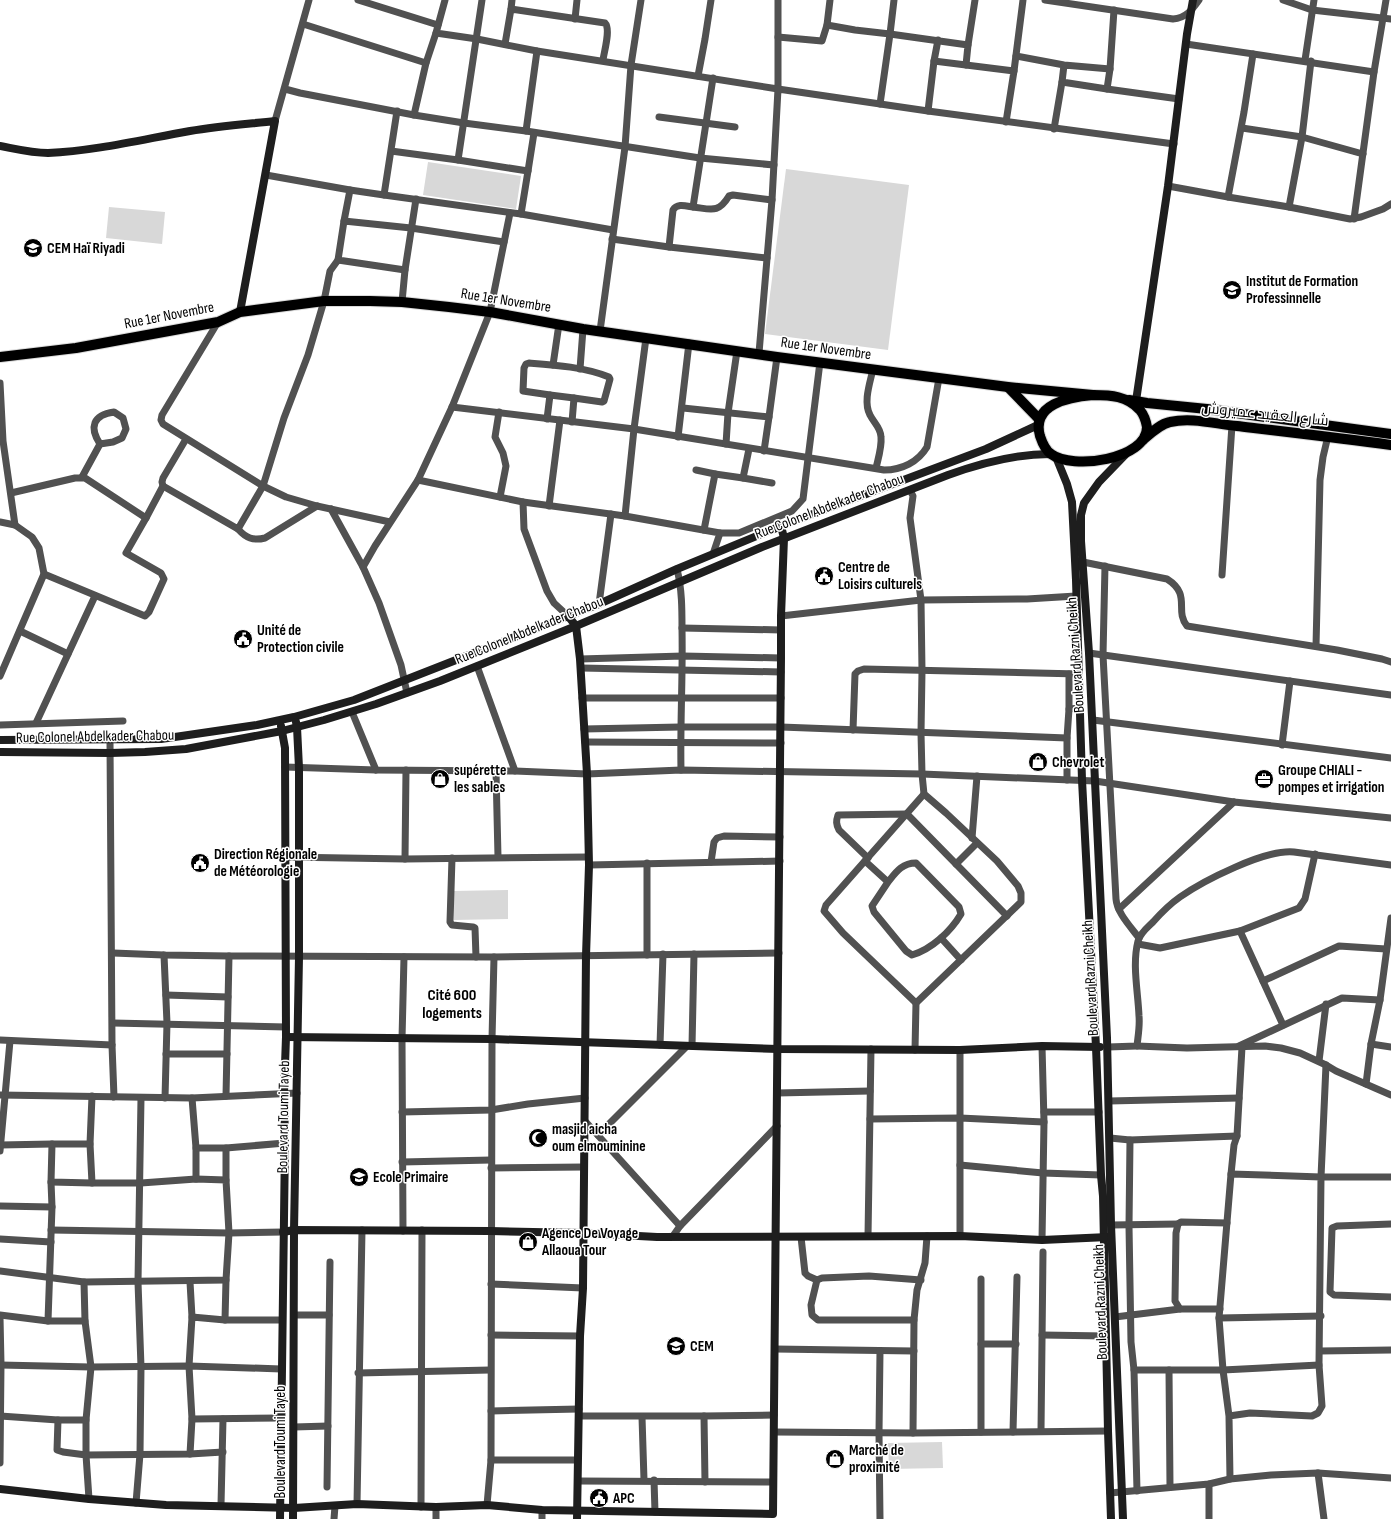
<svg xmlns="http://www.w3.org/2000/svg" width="1391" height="1519" viewBox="0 0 1391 1519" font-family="'Sofia Sans Condensed',Cairo,sans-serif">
  <rect width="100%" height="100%" fill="#fff"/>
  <g fill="#d8d8d8">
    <path d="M428 162 521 176 516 209 423 195Z"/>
    <path d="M786 169 909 185 888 350 765 334Z"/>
    <path d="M109 207 165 212 162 244 106 238Z"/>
    <path d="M508 890V919L454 920 453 891Z"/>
    <path d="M942 1442 943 1468 889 1469 888 1443Z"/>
  </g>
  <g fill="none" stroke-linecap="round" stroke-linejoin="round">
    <g stroke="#dbdbdb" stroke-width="12">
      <g id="primary">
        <path d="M0 357 76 348 218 322 240 312 324 301H370L402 302 449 307 490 312 583 329 777 357 1008 387 1093 395"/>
        <path d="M1008 387 1039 419"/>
        <path d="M1093 395C1111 395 1127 396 1140 410 1144 415 1146 421 1147 427 1147 460 1072 470 1051 454 1045 450 1042 442 1040 436 1031 404 1069 397 1093 395Z"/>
        <path d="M1129 400 1147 403 1207 409 1391 434"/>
        <path d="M1143 440C1151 433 1160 424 1170 422 1192 417 1215 424 1237 426 1288 432 1340 438 1391 445"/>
      </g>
    </g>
    <g stroke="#515151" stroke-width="7">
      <path d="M358 0 438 25"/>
      <path d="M445 0 436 33 477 39 537 51 778 89V0"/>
      <path d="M1045 0 1173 19C1186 18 1192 10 1199 0"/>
      <path d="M1283 0 1312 10 1391 19"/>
      <path d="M511 9 512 0"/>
      <path d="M575 19 577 0"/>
      <path d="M303 24 426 63"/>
      <path d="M827 25 855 30 890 34 894 0"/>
      <path d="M778 37 822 41 827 25 830 0"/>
      <path d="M505 44 511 9 605 23C611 29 604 52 603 60"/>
      <path d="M1186 44 1374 72 1386 0"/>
      <path d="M968 45 975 0"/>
      <path d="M1016 56 1064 65 1110 69 1107 89 1062 82 1064 65"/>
      <path d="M1305 60 1314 0"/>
      <path d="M966 65 1014 71 1006 122"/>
      <path d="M1110 69 1114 10"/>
      <path d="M1014 71 1023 0"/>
      <path d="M698 76 705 39 711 0"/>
      <path d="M285 89 300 93 414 115 464 123 526 131 700 158 774 165"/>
      <path d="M1107 89 1179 99"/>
      <path d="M880 104 890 34 968 45 966 65 934 61 938 40"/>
      <path d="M928 111 934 61"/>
      <path d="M414 115 426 63 436 33"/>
      <path d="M659 117 735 127"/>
      <path d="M275 121 309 0"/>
      <path d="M1242 128 1302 137 1363 154"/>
      <path d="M1054 129 1062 82"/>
      <path d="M526 131 537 51"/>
      <path d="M391 151 458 160 528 171 521 214 384 195 397 111"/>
      <path d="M458 160 482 0"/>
      <path d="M528 171 534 133"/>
      <path d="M266 175 350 190"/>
      <path d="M1168 186 1228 197 1289 207 1350 219 1361 217 1383 209 1391 204"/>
      <path d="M1228 197 1244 112 1253 54"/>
      <path d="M693 207C711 209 718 214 729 196L733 195 772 200"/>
      <path d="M1289 207 1302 137 1311 61"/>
      <path d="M521 214 613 230"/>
      <path d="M1354 219 1374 72"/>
      <path d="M344 221 350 190 384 195"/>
      <path d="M612 239 669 247 767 258"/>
      <path d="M669 247 673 210C677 203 686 206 693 207L713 78"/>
      <path d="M405 270 338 260 344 221 411 228 504 242"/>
      <path d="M402 302 405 270 416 199"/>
      <path d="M218 322 162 415 161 420 163 424 263 486 286 497 317 506 390 522"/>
      <path d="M600 331 625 147 631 65 641 0"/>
      <path d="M759 353 772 200 778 89 928 111 1174 144"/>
      <path d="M553 365 559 324"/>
      <path d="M580 369 583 329"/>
      <path d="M873 369C870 383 863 402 870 415 874 423 881 428 881 437 882 447 878 459 876 468"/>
      <path d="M0 383 3 441 15 525"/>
      <path d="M550 395 574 398"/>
      <path d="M452 407 634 429 884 470C902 470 918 462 927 447L939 378"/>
      <path d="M683 408 769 417 764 451"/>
      <path d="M499 412 495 437 503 453 506 466 500 497"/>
      <path d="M769 417 777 357"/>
      <path d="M547 419 550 395 523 391 524 368 526 364 529 363C555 365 584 367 609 377L610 379 604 401 602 402 574 398 572 422"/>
      <path d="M678 437 689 343"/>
      <path d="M186 439 163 478 162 482 163 486 238 529 263 486 284 418 308 355 324 301 330 271 338 260"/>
      <path d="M726 444 728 413 737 351"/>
      <path d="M696 470 715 474"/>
      <path d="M82 477 100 444 113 442 122 438 126 429 123 418 114 412C93 415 89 427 100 444"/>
      <path d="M743 478 772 483"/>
      <path d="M418 480 523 502 524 529 547 591 554 603 568 616"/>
      <path d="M910 490 913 496 910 518 921 600 922 671 921 733 922 774 924 794 946 813 997 861 1018 886 1021 893V902L916 1003 915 1050"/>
      <path d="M11 493 75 478H85L146 518 126 553 161 573 164 579 149 612 145 616 44 574"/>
      <path d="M523 502 625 516 720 533 713 554"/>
      <path d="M549 506 560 420"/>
      <path d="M331 509 363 567"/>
      <path d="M625 516 634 429 646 338"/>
      <path d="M146 518 163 486"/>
      <path d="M0 522 15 525 32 537 39 548 44 574 0 676"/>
      <path d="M238 529C246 538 253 541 265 538L317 506"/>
      <path d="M704 530 715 474 743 478 749 449"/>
      <path d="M720 533H739L792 511 803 499 820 362"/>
      <path d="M1078 561 1167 579C1192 595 1174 610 1187 626L1337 650 1382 659 1391 662"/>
      <path d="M1105 566 1103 655 1116 899C1117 913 1131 927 1139 938"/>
      <path d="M677 569C682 589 682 609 682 629 683 676 680 723 681 770"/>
      <path d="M1222 575 1232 425"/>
      <path d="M599 604 611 514"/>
      <path d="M781 616 921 600 1027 599 1076 596"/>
      <path d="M682 628 781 630"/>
      <path d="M20 631 68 654"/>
      <path d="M1316 646 1320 480 1323 457 1328 436"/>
      <path d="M1089 653 1391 695"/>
      <path d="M580 659 683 656 781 658"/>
      <path d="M477 666 515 771"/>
      <path d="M581 668 781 672"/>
      <path d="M407 693 401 665 379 603 363 567 375 546 418 480 452 407 490 312 510 213"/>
      <path d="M582 698H781"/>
      <path d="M1069 709V674"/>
      <path d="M352 712 376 770"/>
      <path d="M1093 720 1391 758"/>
      <path d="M36 723 95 596"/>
      <path d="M0 725 123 721"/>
      <path d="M584 729 680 727H781L1067 738"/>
      <path d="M853 730 855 674 858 671 864 669 1079 674"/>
      <path d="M110 741 112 1045 114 1097"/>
      <path d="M585 742 781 743"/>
      <path d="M1282 745 1290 681"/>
      <path d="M285 767 376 770 515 771 587 774 681 770 922 774 1095 781 1234 802 1391 818"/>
      <path d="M496 771 498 857"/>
      <path d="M1067 780V738L1069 709 1080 708"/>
      <path d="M972 838 977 776"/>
      <path d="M285 857 405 859 588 857"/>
      <path d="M452 858 450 922 452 925 473 927 475 928 476 957"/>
      <path d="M868 858 839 830C836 824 836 821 838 815L907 814 1007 916"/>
      <path d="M405 859 406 770"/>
      <path d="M865 861 888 882 872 906 874 912 906 951 912 955C932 949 951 931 961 914L959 907 916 863C902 863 896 872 888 882"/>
      <path d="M711 862 714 842 717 838 724 836 780 837"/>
      <path d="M956 864 977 843"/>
      <path d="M589 865 780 861"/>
      <path d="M1119 909 1234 802"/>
      <path d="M941 938 961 960"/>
      <path d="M1138 944 1160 948 1240 931"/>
      <path d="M113 953 164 955 229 956"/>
      <path d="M164 955 167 1023 165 1098"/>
      <path d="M647 955V863"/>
      <path d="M1263 981 1339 946 1386 949"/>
      <path d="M166 995 228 997"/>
      <path d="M916 1003 843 933 824 911 826 905 924 794"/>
      <path d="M113 1023 286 1027"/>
      <path d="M1283 1025 1240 931 1299 908 1305 899 1315 854"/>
      <path d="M0 1040 112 1045"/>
      <path d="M1371 1044 1391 1047"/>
      <path d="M660 1045 663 954"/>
      <path d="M692 1046 694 954"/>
      <path d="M1137 1046 1187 1048 1265 1046 1281 1048 1300 1053 1326 1065 1336 1071 1391 1095"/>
      <path d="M1239 1046 1342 998 1380 1000"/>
      <path d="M1108 1047 1137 1046C1138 1036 1140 1026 1139 1016 1138 991 1132 965 1138 941 1140 933 1148 927 1153 922 1161 913 1170 904 1180 897 1203 881 1265 849 1294 852L1391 865"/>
      <path d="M960 1050V1236"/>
      <path d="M166 1054H227"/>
      <path d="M1319 1061 1326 1004"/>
      <path d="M1326 1065 1321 1177H1391"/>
      <path d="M1366 1084 1371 1044 1380 1000 1391 918"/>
      <path d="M777 1093 870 1091"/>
      <path d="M0 1095 192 1098 297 1093"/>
      <path d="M92 1096 90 1144 92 1183H141L196 1179 226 1180 229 1233 226 1280 84 1282 85 1321 91 1367 86 1420V1455L190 1454 192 1419"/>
      <path d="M226 1096 229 956 494 957 779 953"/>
      <path d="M192 1098 196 1148V1179"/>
      <path d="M1109 1101 1239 1098"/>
      <path d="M402 1112 491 1110 528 1104 585 1098"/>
      <path d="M1044 1112H1099"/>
      <path d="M870 1119 960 1118 1044 1122"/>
      <path d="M585 1121 680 1226"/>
      <path d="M598 1135 687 1046"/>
      <path d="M1237 1136 1242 1047"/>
      <path d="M1110 1138 1130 1140 1237 1136 1234 1145 1231 1174"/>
      <path d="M1130 1140 1129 1226 1131 1342 1134 1370H1223L1319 1365"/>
      <path d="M90 1144H52L51 1182 92 1183"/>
      <path d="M0 1145 52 1144"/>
      <path d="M196 1148H226L285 1143"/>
      <path d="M226 1148V1180"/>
      <path d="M0 1151 10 1041"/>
      <path d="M402 1162 491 1160"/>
      <path d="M960 1165 1043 1173 1101 1175"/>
      <path d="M491 1168 584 1167"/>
      <path d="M0 1206 52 1207"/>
      <path d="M1391 1224 1337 1226 1332 1228 1330 1292 1334 1295 1391 1297"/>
      <path d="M1111 1225 1178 1224"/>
      <path d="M51 1230 229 1233 283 1232"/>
      <path d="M403 1231 402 1039 404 957"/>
      <path d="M673 1236 680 1226 777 1126"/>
      <path d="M868 1236 871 1049"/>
      <path d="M801 1237 805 1273 808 1276 817 1280"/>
      <path d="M0 1239 51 1242"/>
      <path d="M1042 1240 1044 1122 1042 1046"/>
      <path d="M0 1271 84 1282"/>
      <path d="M981 1279V1432"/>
      <path d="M226 1280 225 1320H282"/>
      <path d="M190 1282 192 1317"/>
      <path d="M491 1284 583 1288"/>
      <path d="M1220 1309H1180L1175 1301 1176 1233 1178 1224 1181 1222 1227 1223"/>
      <path d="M0 1315 48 1321H85"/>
      <path d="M294 1315H329"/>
      <path d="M0 1317 1 1364 0 1463"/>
      <path d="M1115 1317 1180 1309"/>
      <path d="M1219 1318 1321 1316"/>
      <path d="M225 1320 192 1317 189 1366 192 1419 280 1418"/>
      <path d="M914 1320H818L812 1315 811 1305 817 1280 822 1278 869 1276 921 1280"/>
      <path d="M48 1321 52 1207 51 1182"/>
      <path d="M491 1335 580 1336"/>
      <path d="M1042 1335 1106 1336"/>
      <path d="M981 1344H1016"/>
      <path d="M775 1349 914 1351"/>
      <path d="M880 1351 879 1433 880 1519"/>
      <path d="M1320 1351 1391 1350"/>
      <path d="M0 1365 91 1367 189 1366 281 1369"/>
      <path d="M1134 1370 1137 1491"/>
      <path d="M1169 1370 1170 1487"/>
      <path d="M358 1373 490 1370"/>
      <path d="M491 1411 579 1409"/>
      <path d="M0 1416 58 1420H86"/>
      <path d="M579 1416H704L774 1415"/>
      <path d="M704 1416 705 1482"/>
      <path d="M1229 1416 1223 1370 1219 1318 1231 1174 1321 1177 1319 1365 1322 1406 1318 1413 1312 1416 1250 1413 1229 1416 1230 1479"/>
      <path d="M642 1417 644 1480"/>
      <path d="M58 1420 57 1450 63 1452 86 1455 89 1499"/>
      <path d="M294 1427 328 1426"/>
      <path d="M1041 1431 1043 1252"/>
      <path d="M774 1432 913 1433 1108 1431"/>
      <path d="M1013 1432 1017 1277"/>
      <path d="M913 1433 914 1320 917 1290 925 1263 927 1236"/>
      <path d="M190 1454 223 1452"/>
      <path d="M491 1460H577"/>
      <path d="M1318 1473 1324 1519"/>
      <path d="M654 1480 655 1512"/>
      <path d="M578 1481 773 1482"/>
      <path d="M1209 1484V1519"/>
      <path d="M327 1487 330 1262"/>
      <path d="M1110 1493 1209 1484 1230 1479 1271 1475 1318 1473 1391 1478"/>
      <path d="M136 1503 140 1454 141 1367 138 1282 141 1098"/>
      <path d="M357 1504 362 1230"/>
      <path d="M221 1505 223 1419"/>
      <path d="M487 1505 491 1460 492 1039 494 957"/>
      <path d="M421 1507 422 1230"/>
      <path d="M436 1507V1519"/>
      <path d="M334 1519 335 1506"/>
      <path d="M542 1519V1510"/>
    </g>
    <g stroke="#1e1e1e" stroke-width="8">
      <path d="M0 146C16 149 32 153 48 153 95 151 144 139 190 131 218 126 247 124 275 121L240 312"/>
      <path d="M1138 407 1136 401 1168 186 1187 34 1193 0"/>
      <path d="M1056 457 1067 484 1072 502 1076 580 1082 780 1096 1047 1101 1175 1103 1196 1108 1431 1111 1519"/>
      <path d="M568 616 576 626 580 659 587 774 589 865 586 956 583 1288 580 1336 577 1519"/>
      <path d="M0 740 161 739 257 725 294 717 354 700 599 604 677 569 781 526 986 449 1038 425"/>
      <path d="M0 752 110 753 145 752 186 749 282 731 324 720 376 704 440 681 576 626 762 547 948 475C981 463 1014 454 1050 454"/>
      <path d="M286 1037 492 1039 778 1049 960 1050 1042 1046 1100 1047"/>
      <path d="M283 1232 294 1230 490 1231 583 1233 657 1237 960 1236 1042 1240 1108 1237"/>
      <path d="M0 1489 89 1499 166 1505 294 1508 357 1504 436 1507 487 1505 542 1510 773 1514 781 658V616L784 538 781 526"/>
      <path d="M280 1519 285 1143 284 1093 286 1037 285 748 281 726"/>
      <path d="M293 1519 294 1230 299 957V768L297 727 296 722"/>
      <path d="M1123 1519 1111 1225 1107 1038 1089 653 1081 541V515L1084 503 1099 482 1127 453"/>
    </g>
    <use href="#primary" stroke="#000" stroke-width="10"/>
  </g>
  <defs>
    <g id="school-disc" transform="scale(1)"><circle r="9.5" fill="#000" stroke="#fff"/><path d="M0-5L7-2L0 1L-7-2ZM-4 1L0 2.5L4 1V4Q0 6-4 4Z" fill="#fff"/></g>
    <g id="university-disc" transform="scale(1)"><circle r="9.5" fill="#000" stroke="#fff"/><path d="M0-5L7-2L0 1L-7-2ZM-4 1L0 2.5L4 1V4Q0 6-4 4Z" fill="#fff"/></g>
    <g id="civic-disc" transform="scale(1)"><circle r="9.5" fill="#000" stroke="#fff"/><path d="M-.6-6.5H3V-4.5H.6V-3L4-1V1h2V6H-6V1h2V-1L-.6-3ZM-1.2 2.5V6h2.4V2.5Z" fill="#fff"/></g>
    <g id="shop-disc" transform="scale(1)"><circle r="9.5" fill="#000" stroke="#fff"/><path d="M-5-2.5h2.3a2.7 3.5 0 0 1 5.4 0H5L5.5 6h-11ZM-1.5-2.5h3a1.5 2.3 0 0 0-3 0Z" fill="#fff"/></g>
    <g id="office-disc" transform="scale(1)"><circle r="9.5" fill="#000" stroke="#fff"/><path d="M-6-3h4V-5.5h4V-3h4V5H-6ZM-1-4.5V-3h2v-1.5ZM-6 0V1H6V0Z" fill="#fff"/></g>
    <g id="mosque-disc" transform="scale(1)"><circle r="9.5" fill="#000" stroke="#fff"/><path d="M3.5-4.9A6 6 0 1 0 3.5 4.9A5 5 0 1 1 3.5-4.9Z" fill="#fff"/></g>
  </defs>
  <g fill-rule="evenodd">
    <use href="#school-disc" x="33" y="248"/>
    <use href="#university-disc" x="1232" y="290"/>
    <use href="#civic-disc" x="824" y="576"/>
    <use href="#civic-disc" x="243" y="639"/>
    <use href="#shop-disc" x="1038" y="762"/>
    <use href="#shop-disc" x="440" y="779"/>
    <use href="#office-disc" x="1264" y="779"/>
    <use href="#civic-disc" x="200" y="863"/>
    <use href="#mosque-disc" x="538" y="1138"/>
    <use href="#school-disc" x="359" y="1177"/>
    <use href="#shop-disc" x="528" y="1242"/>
    <use href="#school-disc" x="676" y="1346"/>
    <use href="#shop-disc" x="835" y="1459"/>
    <use href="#civic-disc" x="599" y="1498"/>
  </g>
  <g text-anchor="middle" stroke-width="3" stroke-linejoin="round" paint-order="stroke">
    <g font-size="15" font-weight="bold" fill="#000" stroke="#fff" text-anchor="start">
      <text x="47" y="253">CEM Haï Riyadi</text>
      <text x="1246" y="286">Institut de Formation<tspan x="1246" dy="17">Professinnelle</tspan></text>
      <text x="838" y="572">Centre de<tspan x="838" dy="17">Loisirs culturels</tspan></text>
      <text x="257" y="635">Unité de<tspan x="257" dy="17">Protection civile</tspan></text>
      <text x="1052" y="767">Chevrolet</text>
      <text x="454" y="775">supérette<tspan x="454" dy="17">les sables</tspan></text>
      <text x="1278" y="775">Groupe CHIALI -<tspan x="1278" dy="17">pompes et irrigation</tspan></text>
      <text x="214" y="859">Direction Régionale<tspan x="214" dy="17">de Météorologie</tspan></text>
      <text x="552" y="1134">masjid aicha<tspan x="552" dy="17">oum elmouminine</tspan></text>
      <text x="373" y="1182">Ecole Primaire</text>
      <text x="542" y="1238">Agence De Voyage<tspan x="542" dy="17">Allaoua Tour</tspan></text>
      <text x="690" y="1351">CEM</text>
      <text x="849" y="1455">Marché de<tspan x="849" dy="17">proximité</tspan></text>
      <text x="613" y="1503">APC</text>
    </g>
    <g font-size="15" fill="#000" stroke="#fff">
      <text transform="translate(506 300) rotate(9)" y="5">Rue 1er Novembre</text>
      <text transform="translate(169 315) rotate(-11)" y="5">Rue 1er Novembre</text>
      <text transform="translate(826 348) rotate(8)" y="5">Rue 1er Novembre</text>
      <text transform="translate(1265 414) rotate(6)" y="5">شارع العقيد عميروش</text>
      <text transform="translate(829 506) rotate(-21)" y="5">Rue Colonel Abdelkader Chabou</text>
      <text transform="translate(529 630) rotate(-22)" y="5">Rue Colonel Abdelkader Chabou</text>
      <text transform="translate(1075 655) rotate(-94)" y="5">Boulevard Razni Cheikh</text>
      <text transform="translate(95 736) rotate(-1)" y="5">Rue Colonel Abdelkader Chabou</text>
      <text transform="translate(1090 978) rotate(-93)" y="5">Boulevard Razni Cheikh</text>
      <text transform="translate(283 1117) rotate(-89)" y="5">Boulevard Toumi Tayeb</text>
      <text transform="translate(1100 1302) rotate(-92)" y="5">Boulevard Razni Cheikh</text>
      <text transform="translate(280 1442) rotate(-90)" y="5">Boulevard Toumi Tayeb</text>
    </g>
    <g font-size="16" font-weight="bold" fill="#000" stroke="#fff">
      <text x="452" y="1000">Cité 600<tspan x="452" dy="18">logements</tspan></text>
    </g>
  </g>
</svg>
